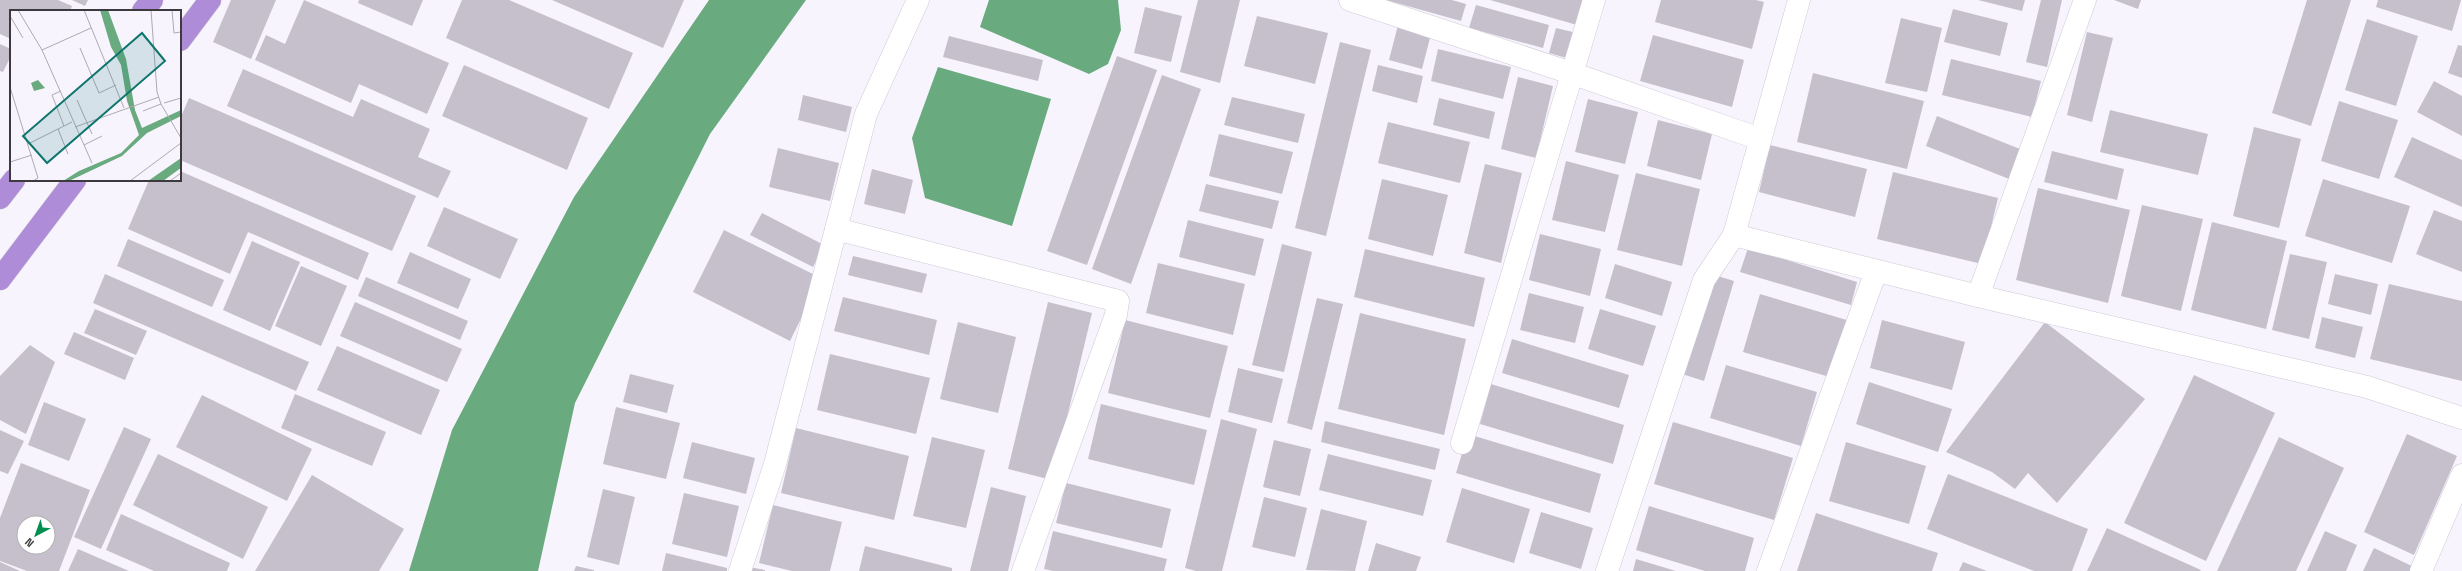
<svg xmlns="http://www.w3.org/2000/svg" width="2462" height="571" viewBox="0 0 2462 571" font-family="'Space Grotesk',sans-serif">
  <rect width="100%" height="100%" fill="#f8f4fe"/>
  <g fill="#69ab7f">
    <path d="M709 0H806L710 134 575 403 538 571H409L452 430 574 197Z"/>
    <path d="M989 0H1118L1121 30 1108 64 1089 74 980 27Z"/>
    <path d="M938 67 1051 99 1012 226 925 198 912 138Z"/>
  </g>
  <g fill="#c5c0cb" fill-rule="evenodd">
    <path d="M0 0H58L72 6 70 11H11V39L0 34Z"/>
    <path d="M72 0H88L85 6Z"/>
    <path d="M231 0H276L251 59 213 42Z"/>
    <path d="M304 0 449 63 427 114 359 84 351 103 255 60 266 35 285 44Z"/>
    <path d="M359 0H423L412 26 358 3Z"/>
    <path d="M462 0H509L633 53 609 109 446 38Z"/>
    <path d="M552 0H684L663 48Z"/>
    <path d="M1198 0H1240L1220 83 1180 72Z"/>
    <path d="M1386 0H1452L1466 4 1461 21Z"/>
    <path d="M1490 0H1583L1577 25Z"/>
    <path d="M1661 0H1756L1764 2 1752 49 1655 22Z"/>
    <path d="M1978 0H2025L2022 11Z"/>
    <path d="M2041 0H2062L2047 67 2026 62Z"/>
    <path d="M2114 0H2141L2138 9Z"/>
    <path d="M2307 0H2351L2311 126 2272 113Z"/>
    <path d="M2378 0H2461L2452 31 2376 7Z"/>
    <path d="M1476 5 1549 25 1543 48 1469 28Z"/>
    <path d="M1145 7 1182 16 1171 62 1134 53Z"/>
    <path d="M1953 9 2008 23 2000 56 1944 42Z"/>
    <path d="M1257 16 1328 33 1315 84 1244 66Z"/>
    <path d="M1901 18 1942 28 1927 92 1885 83Z"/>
    <path d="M2367 19 2418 36 2396 106 2345 90Z"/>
    <path d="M1398 25 1431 34 1422 69 1389 60Z"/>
    <path d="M1556 28 1577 33 1570 59 1549 53Z"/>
    <path d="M2087 32 2113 38 2092 122 2067 115Z"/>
    <path d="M1653 35 1744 60 1732 107 1640 81Z"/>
    <path d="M949 36 1043 60 1038 81 943 57Z"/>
    <path d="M1340 42 1371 50 1326 236 1295 228Z"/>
    <path d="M0 44 11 49V56L3 72 0 71Z"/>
    <path d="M2458 45 2462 46V78L2448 73Z"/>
    <path d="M1438 49 1511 67 1503 99 1431 81Z"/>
    <path d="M1117 56 1157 70 1087 265 1047 251Z"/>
    <path d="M1951 59 2041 81 2032 117 1942 95Z"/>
    <path d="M464 65 588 118 567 170 442 116Z"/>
    <path d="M1378 65 1423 76 1417 103 1372 91Z"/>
    <path d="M243 69 353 117 361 99 430 129 418 157 451 171 438 198 227 106Z"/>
    <path d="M1813 73 1924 101 1907 169 1797 142Z"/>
    <path d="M1162 75 1201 89 1131 284 1092 269Z"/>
    <path d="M1518 77 1553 86 1536 158 1501 149Z"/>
    <path d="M2434 81 2462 96V136L2417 112Z"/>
    <path d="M803 95 852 107 846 132 798 120Z"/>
    <path d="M1232 97 1305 114 1298 143 1224 125Z"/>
    <path d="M189 98 416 196 392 251 180 160V119Z"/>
    <path d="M1439 98 1495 112 1489 139 1433 125Z"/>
    <path d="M1588 99 1638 112 1625 164 1575 152Z"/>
    <path d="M2339 101 2398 120 2379 179 2321 161Z"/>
    <path d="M2110 110 2208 134 2198 175 2100 152Z"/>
    <path d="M1937 116 2020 149 2009 179 1926 146Z"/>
    <path d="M1658 120 1712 134 1701 180 1647 166Z"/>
    <path d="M1388 122 1470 142 1460 183 1378 163Z"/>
    <path d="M2254 127 2301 139 2279 228 2233 216Z"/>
    <path d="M1219 134 1293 152 1282 194 1209 176Z"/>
    <path d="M2412 137 2462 160V207L2394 177Z"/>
    <path d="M1770 145 1867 169 1855 217 1759 192Z"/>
    <path d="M778 148 839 163 830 201 769 187Z"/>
    <path d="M2052 151 2124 169 2117 200 2044 182Z"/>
    <path d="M1566 161 1619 175 1605 232 1552 220Z"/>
    <path d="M1485 164 1522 173 1501 263 1464 253Z"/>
    <path d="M872 169 913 180 905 214 864 204Z"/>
    <path d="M180 171 369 253 358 280 248 232 230 274 128 229 149 180H180Z"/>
    <path d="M1893 172 1998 198 1982 264 1877 239Z"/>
    <path d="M1636 173 1700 189 1682 266 1617 250Z"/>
    <path d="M1382 179 1448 195 1433 256 1368 239Z"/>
    <path d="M2323 179 2410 206 2392 263 2305 236Z"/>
    <path d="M1206 184 1279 201 1272 229 1199 211Z"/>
    <path d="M2038 188 2130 210 2108 303 2016 280Z"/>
    <path d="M2142 205 2203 219 2181 311 2121 296Z"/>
    <path d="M444 207 518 239 500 279 427 246Z"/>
    <path d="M2434 210 2462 221V272L2416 254Z"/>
    <path d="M762 213 824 245 813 267 750 235Z"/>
    <path d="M1188 220 1264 239 1255 276 1179 257Z"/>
    <path d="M2212 222 2287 241 2266 329 2191 310Z"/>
    <path d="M724 230 821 278 790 341 693 292Z"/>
    <path d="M1540 234 1601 249 1590 296 1529 280Z"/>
    <path d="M128 239 224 280 212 307 117 266Z"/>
    <path d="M252 241 300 262 270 331 223 310Z"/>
    <path d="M1282 244 1312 252 1284 372 1252 365Z"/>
    <path d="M1748 248 1857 282 1851 305 1740 272Z"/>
    <path d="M1365 249 1485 278 1474 327 1354 297Z"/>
    <path d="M410 252 471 279 458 309 397 283Z"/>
    <path d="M2290 254 2327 262 2309 339 2272 330Z"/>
    <path d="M853 256 927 274 922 293 848 275Z"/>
    <path d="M1158 263 1245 284 1233 335 1146 313Z"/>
    <path d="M1615 264 1672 282 1662 316 1605 298Z"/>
    <path d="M301 266 347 286 321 346 275 326Z"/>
    <path d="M105 274 309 362 296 391 93 303Z"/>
    <path d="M1711 274 1734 281 1704 381 1682 374Z"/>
    <path d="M2335 274 2378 284 2371 315 2328 304Z"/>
    <path d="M366 277 468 321 460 340 358 296Z"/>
    <path d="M2389 284 2462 301V381L2370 359Z"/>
    <path d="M1529 293 1584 307 1575 343 1520 330Z"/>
    <path d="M1760 294 1850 321 1833 378 1743 352Z"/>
    <path d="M843 297 937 320 929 355 834 331Z"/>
    <path d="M1317 298 1343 304 1312 430 1287 423Z"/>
    <path d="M355 302 462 349 447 382 340 336Z"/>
    <path d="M1048 302 1092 313 1052 480 1008 469Z"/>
    <path d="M95 309 147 331 136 355 84 333Z"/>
    <path d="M1600 309 1656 326 1643 366 1588 349Z"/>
    <path d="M1360 313 1466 339 1444 435 1338 409Z"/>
    <path d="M2322 317 2363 327 2355 358 2315 348Z"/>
    <path d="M1125 320 1228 346 1210 418 1108 393Z"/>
    <path d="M1882 320 1965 342 1952 390 1870 368Z"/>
    <path d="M958 322 1016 337 998 413 940 399Z"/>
    <path d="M2045 322 2145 399 2057 503 2028 473 2015 489 1992 472 1946 452Z"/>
    <path d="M74 332 134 358 125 380 64 354Z"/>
    <path d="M1512 339 1629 375 1619 408 1502 373Z"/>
    <path d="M30 345 55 362 26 434 0 420V376Z"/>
    <path d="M337 346 440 390 421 435 317 390Z"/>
    <path d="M830 354 930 378 916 434 817 410Z"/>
    <path d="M1726 365 1817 392 1801 446 1710 418Z"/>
    <path d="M1238 368 1283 379 1272 423 1228 412Z"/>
    <path d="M630 374 674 385 667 413 623 402Z"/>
    <path d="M2194 375 2275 413 2206 561 2124 523Z"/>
    <path d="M1869 382 1952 409 1938 452 1856 424Z"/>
    <path d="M1491 384 1624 425 1613 464 1480 424Z"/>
    <path d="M295 394 386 432 372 466 281 428Z"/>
    <path d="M202 395 312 449 287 501 176 447Z"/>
    <path d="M44 402 86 419 69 461 28 445Z"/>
    <path d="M1101 404 1207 430 1194 485 1088 459Z"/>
    <path d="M616 407 680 423 666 479 603 464Z"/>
    <path d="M1221 419 1257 429 1222 571H1196L1185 568Z"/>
    <path d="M1325 421 1440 449 1435 470 1321 442Z"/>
    <path d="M1673 422 1793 458 1774 520 1654 484Z"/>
    <path d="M124 427 151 439 101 549 74 537Z"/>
    <path d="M796 428 909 456 894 520 781 493Z"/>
    <path d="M0 430 24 441 8 474 0 471Z"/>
    <path d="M1468 434 1601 474 1590 513 1456 473Z"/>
    <path d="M2407 434 2457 456 2414 555 2364 532Z"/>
    <path d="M932 437 985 450 966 528 913 516Z"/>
    <path d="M2279 437 2344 468 2296 571H2217Z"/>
    <path d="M1274 440 1311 449 1300 496 1263 487Z"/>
    <path d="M692 442 755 458 746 494 683 478Z"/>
    <path d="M1846 442 1926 466 1909 524 1829 501Z"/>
    <path d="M158 454 268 507 243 559 133 505Z"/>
    <path d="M1328 454 1432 480 1423 516 1319 490Z"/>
    <path d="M21 463 90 490 59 571H27L0 561V518ZM24 523H48V547H24Z"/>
    <path d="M1948 474 2088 529 2072 571H2034L1927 529Z"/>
    <path d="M312 475 404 529 379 571H255Z"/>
    <path d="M1066 483 1171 509 1162 548 1056 523Z"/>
    <path d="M991 487 1026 496 1008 571H970Z"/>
    <path d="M1462 488 1530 509 1514 563 1446 542Z"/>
    <path d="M603 489 635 497 619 565 587 557Z"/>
    <path d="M684 493 739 506 727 557 672 544Z"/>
    <path d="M1264 497 1307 508 1295 557 1252 547Z"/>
    <path d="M773 505 842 522 830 571H792L759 563Z"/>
    <path d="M1649 506 1754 538 1745 571H1705L1636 550Z"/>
    <path d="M1321 509 1367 521 1355 571 1306 570Z"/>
    <path d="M1541 512 1593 528 1581 569 1529 553Z"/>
    <path d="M1816 513 1938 553 1932 571H1797Z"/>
    <path d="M121 514 230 563 227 571H154L106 550Z"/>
    <path d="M2107 528 2201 570 2200 571H2087Z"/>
    <path d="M1053 531 1167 559 1164 571H1053L1044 569Z"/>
    <path d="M2325 531 2357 545 2346 571H2307Z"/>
    <path d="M1376 543 1421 557 1416 571H1368Z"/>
    <path d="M865 546 952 568V571H859Z"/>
    <path d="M2374 548 2414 567 2413 571H2363Z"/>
    <path d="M78 549 129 571H68Z"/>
    <path d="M666 553 727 568V571H662Z"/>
    <path d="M1636 559 1676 571H1633Z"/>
    <path d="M0 562 20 571H0Z"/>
    <path d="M1963 562 1987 571H1959Z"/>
    <path d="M576 566 594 570V571H574Z"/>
    <path d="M749 567 765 570V571H748Z"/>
  </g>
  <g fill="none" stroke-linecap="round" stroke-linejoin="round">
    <g stroke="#cecad5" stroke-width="23">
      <g id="minor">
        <path d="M1350 0 1574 74 1760 139"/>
        <path d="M836 229 1118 301 1116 315 1023 571"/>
        <path d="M1734 235 1978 296 2367 387 2462 418"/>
        <path d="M1978 296 2085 0"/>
        <path d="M1462 443 1594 0"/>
        <path d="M740 571 775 464 866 114 918 0"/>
        <path d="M1607 571 1704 280 1734 235 1799 0"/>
        <path d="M1768 571 1876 271"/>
        <path d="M2421 571 2462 475"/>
      </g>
    </g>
    <g stroke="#d4d4d5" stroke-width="23">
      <g id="highway">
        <path d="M143 11 152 0"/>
        <path d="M180 40 210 0"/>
        <path d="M0 198 14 180"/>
        <path d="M0 279 75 180"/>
      </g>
    </g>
    <use href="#minor" stroke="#fff" stroke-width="22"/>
    <use href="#highway" stroke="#ae8cd7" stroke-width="22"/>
  </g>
  <g transform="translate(10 10)">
    <rect width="171" height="171" fill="#f8f4fe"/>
    <path d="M90 0H98L116 49 125 100 132 118 171 100V106L137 123 112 146 59 171H53L69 161 111 143 129 125 117 91 111 55 101 37ZM28 70 35 78 24 81 21 73ZM171 148V158L168 160 153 171H138Z" fill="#69ab7f"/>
    <path fill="none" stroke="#adaab2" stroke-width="1" d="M8 0 32 40 82 153M74 0 114 98M141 0 147 82 151 94 171 128M162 0 164 23 171 22M0 6 13 28M70 38 89 83 106 75M32 40 81 18M0 77 28 168 23 171M51 81 42 85 54 116M67 90 82 124M154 93 171 88M133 101 151 94M65 117 149 87M48 119 58 144M18 134 62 112M74 135 92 126M0 152 22 145M120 171 171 133M160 171 171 163"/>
    <path fill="#0f766e" fill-opacity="0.15" stroke="#0f766e" stroke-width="2" d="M132 23 155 51 37 153 13 126Z"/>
    <rect width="171" height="171" fill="none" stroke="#3c3a3f" stroke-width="2"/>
  </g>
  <g transform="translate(36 535) rotate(221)"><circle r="19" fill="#ffffff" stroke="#b1b0b2"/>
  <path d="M0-3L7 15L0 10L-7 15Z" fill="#008f4e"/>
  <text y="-6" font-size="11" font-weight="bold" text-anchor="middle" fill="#3c3a3f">N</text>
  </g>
</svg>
